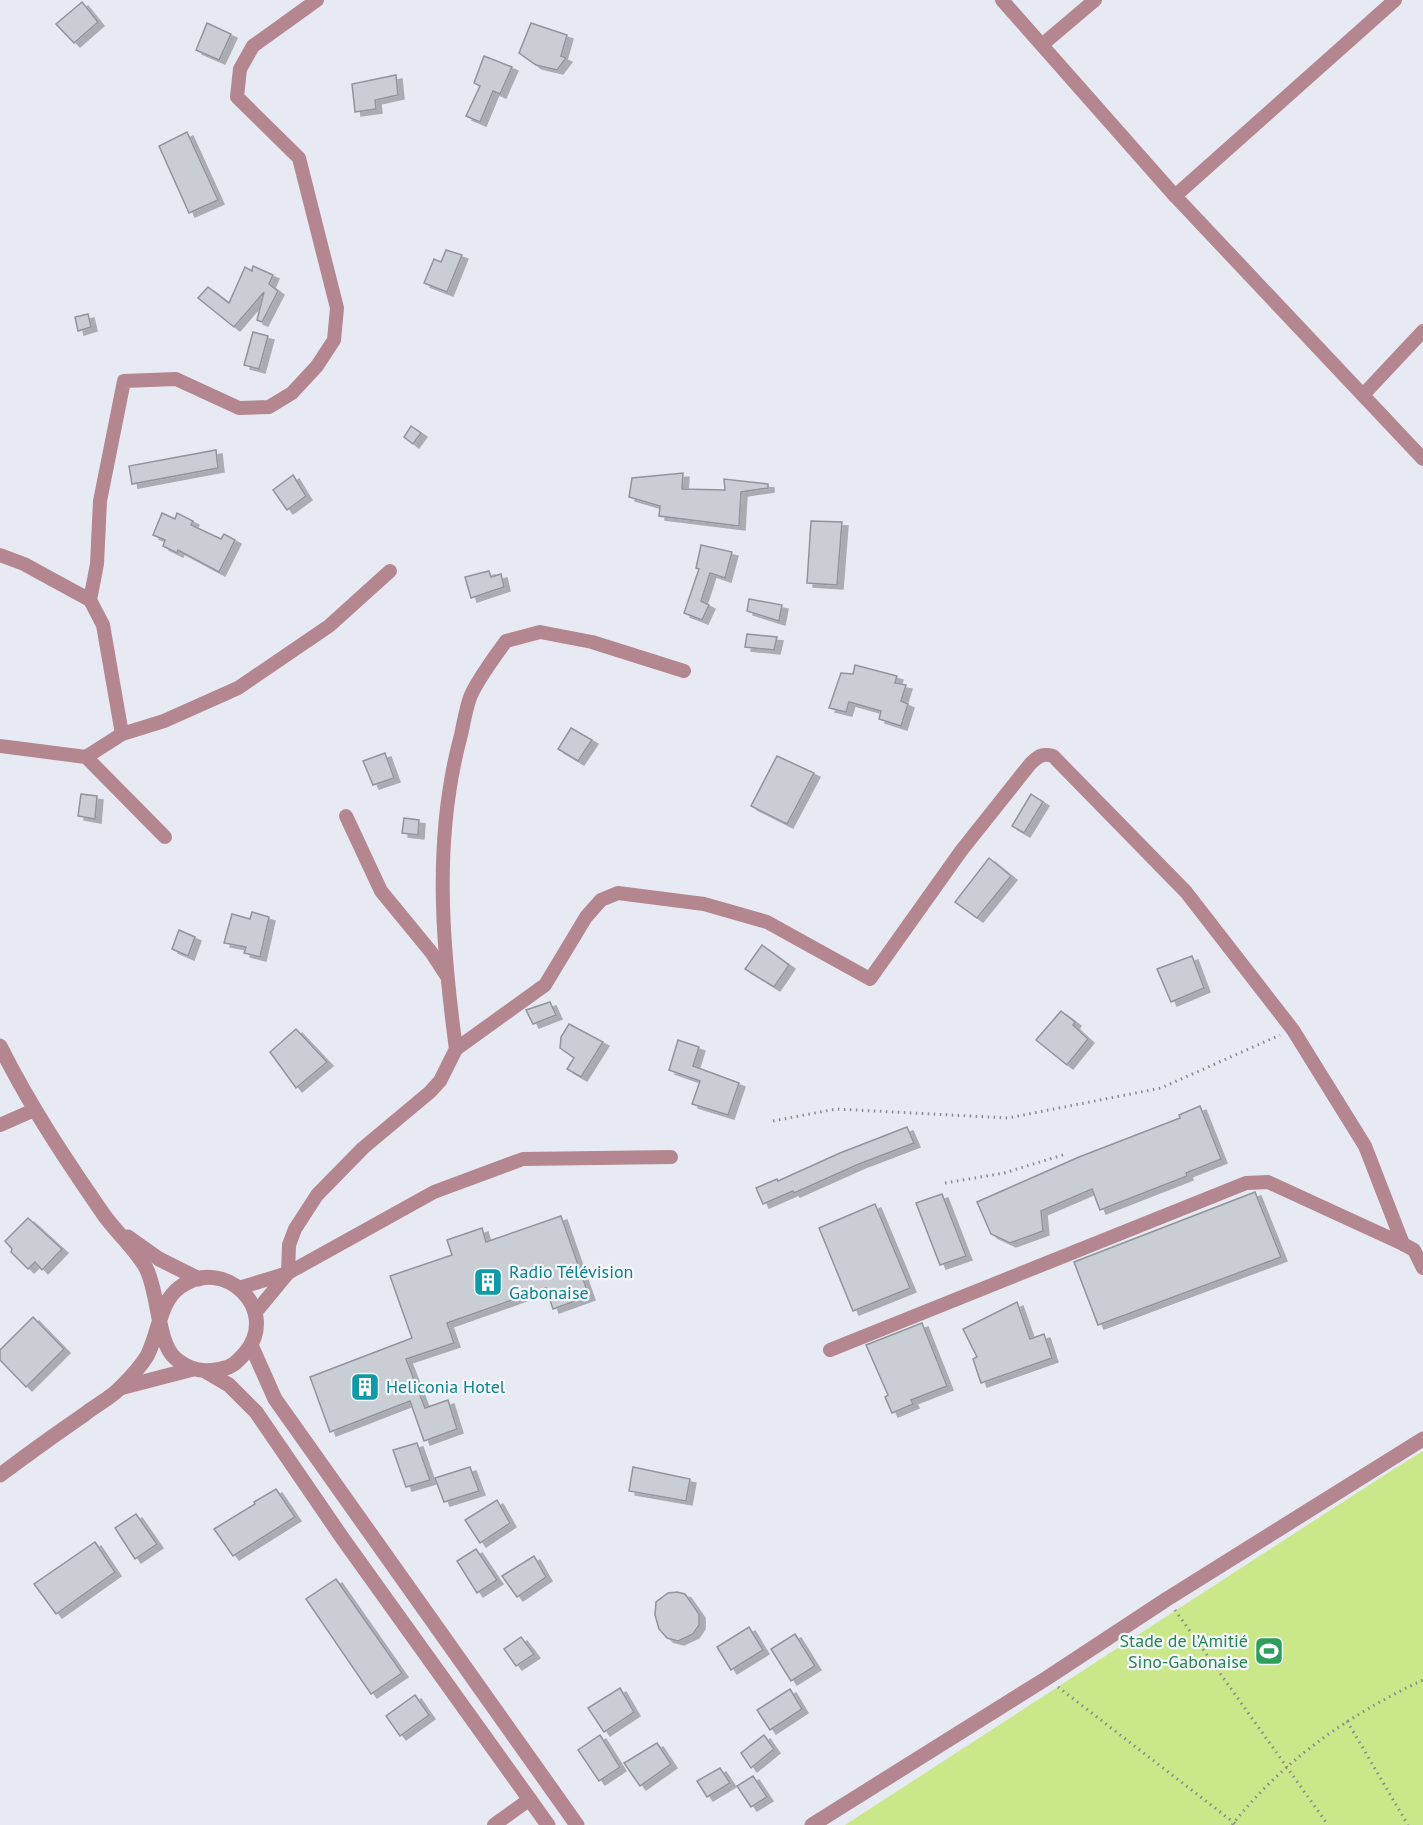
<svg xmlns="http://www.w3.org/2000/svg" width="1423" height="1825" viewBox="0 0 1423 1825" font-family="'PT Sans',sans-serif">
  <defs>
    <filter id="shadow"><feDropShadow dx="6" dy="4" stdDeviation="0" flood-color="#0004"/></filter>
  </defs>
  <rect width="100%" height="100%" fill="#e7eaf2"/>
  <path fill="#cae78a" d="M1423 1451V1825H845L1383 1476Z"/>
  <g fill="#c9cdd4" stroke="#91949b" stroke-width="1.5" filter="url(#shadow)">
    <path d="M82 2 98 22 74 43 56 24Z"/>
    <path d="M207 23 231 34 219 60 196 50Z"/>
    <path d="M531 23 567 35 561 56 566 58 557 70 536 65 519 53Z"/>
    <path d="M484 56 512 67 500 94 493 91 480 122 466 116 480 86 474 83Z"/>
    <path d="M396 75 398 95 375 100 376 109 355 112 352 84Z"/>
    <path d="M187 132 218 200 189 213 159 146Z"/>
    <path d="M446 250 462 255 447 292 424 283 434 259 441 262Z"/>
    <path d="M253 266 273 275 269 284 278 291 262 322 257 320 264 292 234 327 198 298 208 287 229 303 245 267 252 271Z"/>
    <path d="M88 314 91 327 78 331 75 317Z"/>
    <path d="M253 332 268 336 259 369 244 365Z"/>
    <path d="M411 426 421 433 413 444 404 437Z"/>
    <path d="M216 450 218 468 132 484 129 466Z"/>
    <path d="M683 473 682 489 725 490 724 479 768 484V488L741 492 739 526 659 516 660 506 629 497 632 478Z"/>
    <path d="M293 475 306 496 287 510 273 490Z"/>
    <path d="M162 513 175 519 177 513 193 521 191 525 221 539 224 534 235 540 219 572 178 550 177 553 163 546 165 540 153 535Z"/>
    <path d="M811 521 842 522 837 585 807 583Z"/>
    <path d="M701 545 732 552 725 578 710 573 701 601 709 605 702 620 684 613 699 569 696 568Z"/>
    <path d="M489 571 491 577 501 574 504 587 471 598 465 577Z"/>
    <path d="M749 599 782 605 779 621 747 611Z"/>
    <path d="M747 634 777 637 774 650 745 647Z"/>
    <path d="M855 665 897 676 895 683 906 685 901 701 908 704 901 726 879 719 881 711 849 702 846 712 829 708 841 673 853 674Z"/>
    <path d="M571 728 592 740 578 761 558 749Z"/>
    <path d="M385 753 394 778 373 785 363 761Z"/>
    <path d="M777 756 814 773 787 824 751 806Z"/>
    <path d="M81 794 97 796 95 819 78 816Z"/>
    <path d="M1031 794 1043 802 1024 833 1012 826Z"/>
    <path d="M404 818 419 820 418 835 402 833Z"/>
    <path d="M989 858 1011 876 977 918 955 902Z"/>
    <path d="M252 912 269 917 260 957 244 953 246 947 224 943 232 914 250 919Z"/>
    <path d="M179 930 195 937 188 956 172 949Z"/>
    <path d="M762 945 789 965 774 987 745 969Z"/>
    <path d="M1192 956 1204 988 1171 1002 1157 969Z"/>
    <path d="M550 1002 556 1015 533 1024 526 1010Z"/>
    <path d="M1061 1011 1075 1022 1073 1025 1088 1039 1067 1065 1036 1040Z"/>
    <path d="M569 1024 603 1042 581 1077 567 1069 574 1058 560 1048 561 1037Z"/>
    <path d="M296 1029 327 1062 296 1088 270 1052Z"/>
    <path d="M678 1040 699 1047 693 1066 739 1083 728 1115 692 1104 700 1081 669 1070Z"/>
    <path d="M1200 1106 1221 1159 1186 1173 1187 1176 1100 1210 1092 1189 1041 1211 1043 1231 1010 1243 991 1234 977 1202 1079 1157 1180 1118 1179 1115Z"/>
    <path d="M907 1127 914 1143 859 1164 794 1193 793 1191 763 1204 756 1188 777 1179 778 1181 840 1153Z"/>
    <path d="M1255 1192 1281 1257 1098 1325 1074 1262Z"/>
    <path d="M942 1194 966 1256 940 1265 916 1203Z"/>
    <path d="M875 1204 910 1288 853 1311 819 1228Z"/>
    <path d="M561 1216 589 1296 553 1309 546 1288 447 1323 454 1343 406 1359 425 1408 448 1400 457 1429 424 1441 410 1401 330 1432 310 1377 412 1338 390 1276 452 1255 447 1240 482 1228 486 1242Z"/>
    <path d="M28 1218 62 1249 42 1270 35 1262 28 1269 11 1252 12 1249 5 1241Z"/>
    <path d="M1017 1302 1030 1339 1044 1334 1052 1358 981 1383 973 1359 977 1357 963 1329Z"/>
    <path d="M33 1317 64 1349 26 1387 0 1360V1350Z"/>
    <path d="M922 1323 947 1386 911 1400 913 1404 892 1413 885 1397 888 1395 866 1345Z"/>
    <path d="M417 1443 430 1480 406 1487 393 1450Z"/>
    <path d="M470 1467 479 1491 444 1502 435 1478Z"/>
    <path d="M633 1467 690 1479 686 1501 629 1491Z"/>
    <path d="M276 1489 295 1517 233 1556 214 1529 255 1504 254 1502Z"/>
    <path d="M497 1500 510 1523 480 1543 465 1520Z"/>
    <path d="M136 1514 157 1544 135 1559 115 1528Z"/>
    <path d="M95 1542 115 1572 56 1614 34 1584Z"/>
    <path d="M476 1549 497 1580 477 1593 457 1561Z"/>
    <path d="M534 1556 546 1577 517 1597 502 1576Z"/>
    <path d="M336 1579 402 1673 371 1694 306 1599Z"/>
    <path d="M677 1592 685 1594 699 1614V1625L693 1634 678 1641 667 1638 659 1629 655 1615 656 1602 668 1593Z"/>
    <path d="M749 1627 763 1650 731 1670 717 1647Z"/>
    <path d="M795 1634 815 1666 791 1681 771 1649Z"/>
    <path d="M521 1637 534 1654 516 1666 504 1649Z"/>
    <path d="M620 1688 634 1712 604 1732 588 1708Z"/>
    <path d="M790 1689 802 1709 770 1730 757 1710Z"/>
    <path d="M415 1695 429 1715 400 1736 386 1716Z"/>
    <path d="M600 1735 620 1767 599 1781 578 1750Z"/>
    <path d="M764 1735 774 1749 751 1768 741 1753Z"/>
    <path d="M657 1743 671 1764 640 1786 624 1763Z"/>
    <path d="M720 1768 730 1783 707 1797 697 1781Z"/>
    <path d="M753 1776 767 1797 751 1807 737 1786Z"/>
  </g>
  <g fill="none" stroke-linecap="round" stroke-linejoin="round">
    <g stroke="#898b91" stroke-width="3" stroke-dasharray="1.5 4.5" stroke-linecap="butt">
      <path d="M773 1121 836 1109 1008 1118 1161 1088 1280 1035"/>
      <path d="M945 1183 1004 1173 1066 1154"/>
      <path d="M1175 1610 1328 1825"/>
      <path d="M1058 1687 1237 1825"/>
      <path d="M1347 1721 1408 1825"/>
      <path d="M1232 1825C1282 1761 1350 1714 1423 1680"/>
    </g>
    <g stroke="#b4868f" stroke-width="14">
      <path d="M1002 0 1175 196 1423 459"/>
      <path d="M1043 44 1095 0"/>
      <path d="M1175 196 1395 0"/>
      <path d="M1363 395 1423 331"/>
      <path d="M0 555 24 564 90 600"/>
      <path d="M122 734 103 625 90 600 97 564 100 501 124 381 176 379 239 408 269 407 292 393 317 366 334 340 337 308 299 158 237 97 240 69 253 46 317 0"/>
      <path d="M0 746 86 757 165 837"/>
      <path d="M86 757 122 734 164 721 238 688 329 626 390 571"/>
      <path d="M346 816 381 891 431 952 446 975"/>
      <path d="M456 1049C442 945 433 838 461 735 464 722 466 707 471 695 480 676 494 658 506 641L540 632 592 642 684 671"/>
      <path d="M0 1125 34 1110"/>
      <path d="M239 1288 288 1273 434 1192 523 1159 671 1157"/>
      <path d="M255 1313 288 1273 289 1245 295 1229 317 1195 363 1148 430 1092 440 1081 456 1049 545 985 586 917 601 900 618 893 704 904 767 922 870 979 961 851 1031 763C1039 756 1042 753 1053 756L1186 892 1293 1030 1365 1146 1403 1244"/>
      <path d="M830 1350 1246 1183 1268 1182 1403 1244 1414 1250 1423 1268"/>
      <path d="M494 1825 530 1799"/>
    </g>
    <g stroke="#b4868f" stroke-width="15">
      <path d="M0 1046C30 1106 66 1160 104 1215 116 1232 137 1251 146 1268 159 1293 157 1342 175 1358 189 1370 203 1373 221 1369 233 1367 238 1361 246 1352 280 1309 224 1255 180 1287 159 1302 159 1334 147 1356 141 1366 130 1378 121 1387 111 1398 96 1405 85 1414 56 1434 28 1454 0 1475"/>
      <path d="M128 1237 159 1259 199 1279"/>
      <path d="M251 1345 275 1399 577 1825"/>
      <path d="M207 1372 229 1385 256 1412 343 1539 548 1825"/>
      <path d="M120 1388 193 1369"/>
      <path d="M812 1825 1047 1678 1167 1599 1423 1439"/>
    </g>
  </g>
  <defs>
    <g id="building-square" transform="scale(1.5)"><rect x="-9" y="-9" width="18" height="18" rx="4" fill="#0f9aa8" stroke="#f5f8fe"/><path d="M-4-6H4V6H1V3H-1V6H-4ZM-2.5-4.3h1.7v1.8h-1.7ZM.8-4.3h1.7v1.8H.8ZM-2.5-1h1.7V.8h-1.7ZM.8-1h1.7V.8H.8Z" fill="#fff"/></g>
    <g id="stadium-square" transform="scale(1.5)"><rect x="-9" y="-9" width="18" height="18" rx="4" fill="#2e9e5b" stroke="#f5f8fe"/><path d="M0-5a6.5 5 0 1 0 0 10a6.5 5 0 1 0 0-10ZM-3.5-1.8h7v3.6h-7Z" fill="#fff"/></g>
  </defs>
  <g fill-rule="evenodd">
    <use href="#building-square" x="488" y="1282"/>
    <use href="#building-square" x="365" y="1387"/>
    <use href="#stadium-square" x="1269" y="1651"/>
  </g>
  <g text-anchor="middle" stroke-width="4.5" stroke-linejoin="round" paint-order="stroke">
    <g font-size="18" fill="#0d838f" stroke="#f5f8fe" text-anchor="start">
      <text x="509" y="1278">Radio Télévision<tspan x="509" dy="21">Gabonaise</tspan></text>
      <text x="386" y="1393">Heliconia Hotel</text>
    </g>
    <g font-size="18" fill="#27864d" stroke="#f5f8fe" text-anchor="end">
      <text x="1248" y="1647">Stade de l’Amitié<tspan x="1248" dy="21">Sino-Gabonaise</tspan></text>
    </g>
  </g>
</svg>
